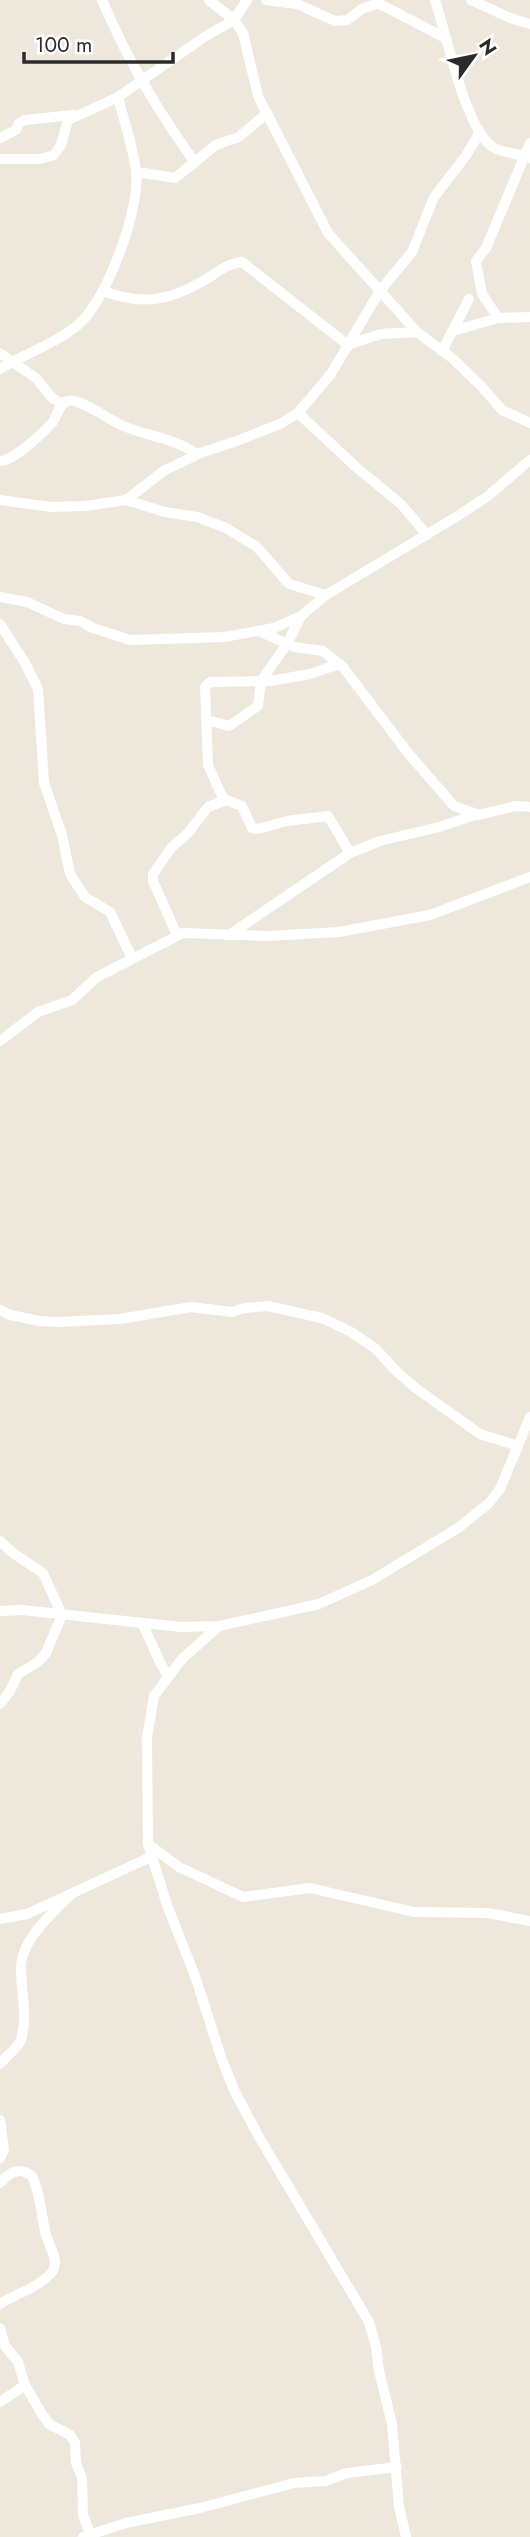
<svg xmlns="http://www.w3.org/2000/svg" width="530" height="2537" viewBox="0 0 530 2537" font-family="Jost,sans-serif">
  <rect width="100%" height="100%" fill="#eee8dc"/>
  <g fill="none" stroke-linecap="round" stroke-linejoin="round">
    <g stroke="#fff" stroke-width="10">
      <path d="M102 0C126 57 157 110 194 161"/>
      <path d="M209 0 234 20 243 33 258 96 328 233 417 332 452 358 482 387 502 410 530 423"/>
      <path d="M266 0 297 4 335 21 347 20 362 9 378 3 447 39"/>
      <path d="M435 0C446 32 465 130 493 147 504 154 519 153 530 158"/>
      <path d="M471 0 510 18 530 24"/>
      <path d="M0 138 16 130 19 123 25 120 73 115"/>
      <path d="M0 159H40L54 155 61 145 68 120 118 97 206 36 234 20 247 0"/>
      <path d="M137 172 175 178 216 145 239 137 267 113"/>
      <path d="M103 291C141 305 167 302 203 281 215 274 227 263 242 262L349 346"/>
      <path d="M498 318 482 294 476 261 486 248 530 143"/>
      <path d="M453 331 498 318 530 317"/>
      <path d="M350 344 381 334 417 332"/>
      <path d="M442 351 469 299"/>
      <path d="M0 353 37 379 52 398 63 404"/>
      <path d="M0 369C26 353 57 343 79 324 107 300 141 207 136 171 133 146 124 122 118 97"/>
      <path d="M298 413 356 467 402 505 427 535"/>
      <path d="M0 461C13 461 43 433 52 423 57 417 59 404 67 401 78 397 110 420 121 425 146 436 174 438 197 454"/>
      <path d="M0 500 51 507 85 506 126 500 165 470 203 452 234 442 280 424 298 413 331 374 379 292 412 252 434 197 465 157 476 139 479 130"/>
      <path d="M126 500 165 512 197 517 226 528 257 547 289 584 326 595"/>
      <path d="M0 597 27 602 64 619 80 621 93 628 130 640 224 637 274 628 301 616 326 595 456 517 488 496 530 460"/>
      <path d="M0 624 25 663 38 689 44 783 62 835 70 874 85 897 110 912 132 958"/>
      <path d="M259 631 294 647 323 651 343 667 408 753 454 806 479 815 515 806 530 807"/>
      <path d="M339 664 310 674 270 681 210 682 205 687 208 765 222 796 226 800 242 806 252 828 258 829 287 821 328 816 350 853"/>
      <path d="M207 720 229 726 258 706 261 681 287 644 301 616"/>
      <path d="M177 935 153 881V874L171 848 188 833 208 807 226 800"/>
      <path d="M229 935 350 853 380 841 439 827 475 815"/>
      <path d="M0 1041 38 1012 72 1000 97 977 183 933 268 936 339 932 430 915 530 877"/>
      <path d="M0 1310 10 1315 39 1321 58 1322 120 1319 191 1307 232 1312 245 1308 268 1306 322 1318 351 1332 376 1349 396 1371 417 1389 480 1434 518 1446"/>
      <path d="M0 1541 13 1553 43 1573 62 1615 46 1653 38 1662 18 1674 10 1691 0 1704"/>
      <path d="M0 1611 22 1610 181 1627 219 1626 319 1604 372 1580 458 1528 488 1504 500 1489 530 1417"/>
      <path d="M142 1624C152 1641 157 1660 168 1676"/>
      <path d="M219 1626 182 1659 154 1696 147 1737 148 1844 167 1905 195 1976 222 2060 235 2092 259 2137 369 2322 376 2347 379 2371 392 2424 399 2506 406 2537"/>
      <path d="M148 1844 179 1867 243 1897 310 1888 414 1912 488 1913 530 1921"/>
      <path d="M0 1919 27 1914 153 1856"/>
      <path d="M0 2064C6 2055 17 2050 21 2040 28 2016 21 1993 21 1969 20 1940 53 1913 71 1894"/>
      <path d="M0 2120 4 2150 0 2158"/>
      <path d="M0 2183C10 2172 19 2166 32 2176 41 2195 41 2215 46 2235 49 2246 60 2261 52 2272 40 2287 15 2294 0 2304"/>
      <path d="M0 2328 5 2346 18 2362 25 2385 42 2414 49 2424 70 2435 75 2443 76 2463 82 2478 83 2515 90 2533"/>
      <path d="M0 2402 25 2385"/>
      <path d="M83 2537 126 2523 200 2508 294 2483 326 2481 347 2473 397 2467"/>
    </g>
  </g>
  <g transform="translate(474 56) rotate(57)" stroke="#ffffff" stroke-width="5" paint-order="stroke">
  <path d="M0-5L12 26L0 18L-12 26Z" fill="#2b2b2b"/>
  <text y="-10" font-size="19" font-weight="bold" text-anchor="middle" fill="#2b2b2b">N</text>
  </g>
  <path d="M24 52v10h149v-10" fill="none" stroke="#2b2b2b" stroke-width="3.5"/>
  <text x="35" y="52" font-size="21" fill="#2b2b2b" stroke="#ffffff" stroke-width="5" paint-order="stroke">100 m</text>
</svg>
